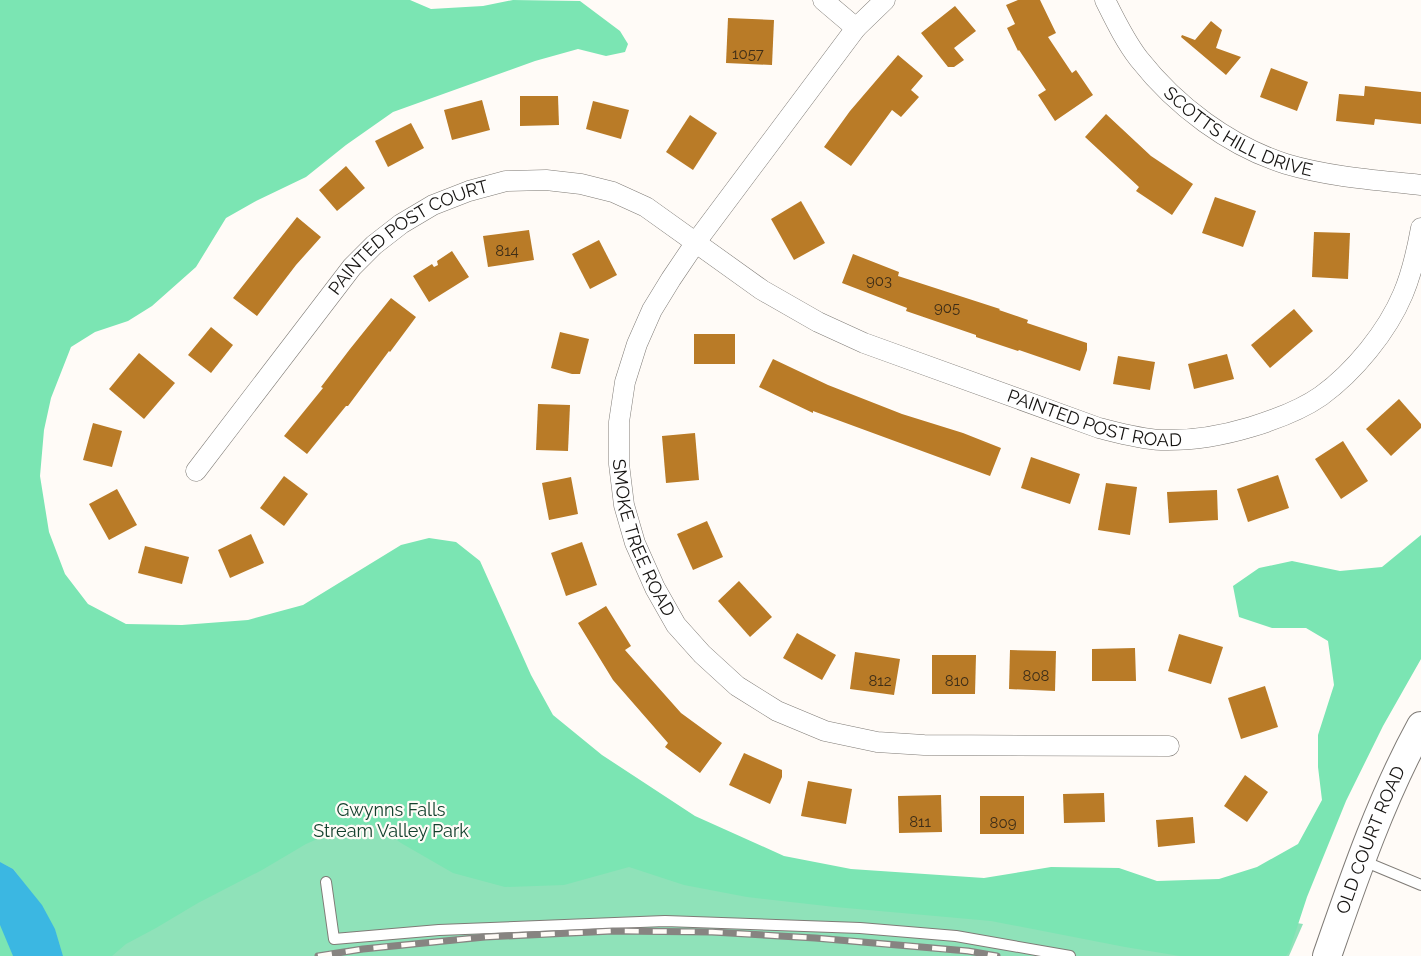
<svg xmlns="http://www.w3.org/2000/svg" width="1421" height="956" viewBox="0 0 1421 956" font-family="Raleway,sans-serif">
  <rect width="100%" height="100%" fill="#fffbf7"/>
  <path fill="#8fe2b9" d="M0 708 765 876 1169 903 1303 924 1289 956H0Z"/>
  <g fill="#7be5b3">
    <path d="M0 0H410L431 9 483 6 513 0 580 1 620 31 628 44 625 52 606 56 578 49 535 61 393 112 346 145 306 177 256 201 226 218 196 267 152 306 128 321 95 332 71 347 51 398 44 430 40 476 49 532 65 574 88 604 126 624 182 625 248 620 303 605 401 545 429 538 456 542 480 561 531 675 553 715 602 755 695 816 784 856 851 869 984 878 1051 867 1119 868 1157 881 1219 879 1257 867 1298 844 1322 800 1318 767V735L1334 685 1328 641 1306 628H1272L1239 617 1233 586 1259 568 1292 561 1340 571 1382 567 1421 535V659L1383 726 1346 801 1307 897 1289 952 1286 956H1180L1125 947 991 921 835 907 747 897 684 885 629 867 564 885 505 887 453 873 401 843 376 825 351 824 306 844 262 870 198 903 156 928 126 944 112 956H63L55 929 14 869 0 862Z"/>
    <path d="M0 925 2 926 13 956H0Z"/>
  </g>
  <path fill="#3bb7e2" d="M0 862 13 869 42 905 55 929 63 956H13L0 925Z"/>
  <g fill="#b97b27">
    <path d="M1018 0H1040L1056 33 1048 37 1072 73 1076 70 1093 95 1055 121 1038 95 1046 90 1019 50 1018 51 1007 28 1015 24 1006 5Z"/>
    <path d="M955 6 976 31 954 48 964 60 954 67H948L921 33Z"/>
    <path d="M728 18 774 20 772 65 726 63Z"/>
    <path d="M1211 21 1222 30 1216 48 1241 57 1226 75 1181 37 1182 35 1195 40Z"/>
    <path d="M898 55 923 76 911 90 919 97 901 117 892 110 851 166 824 147 850 111Z"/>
    <path d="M1271 68 1308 82 1297 111 1260 97Z"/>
    <path d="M1365 86 1421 92V124L1375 119 1374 125 1336 121 1339 94 1364 96Z"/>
    <path d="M520 96H558L559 125 520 126Z"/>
    <path d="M482 100 490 130 452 140 444 110Z"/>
    <path d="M593 101 629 110 621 139 586 129Z"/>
    <path d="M1106 114 1151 156 1193 184 1172 215 1136 191 1139 187 1085 137Z"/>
    <path d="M690 115 717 133 693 170 666 152Z"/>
    <path d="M411 123 424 148 388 167 375 141Z"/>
    <path d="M346 166 365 188 337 211 319 190Z"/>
    <path d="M1215 197 1256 211 1243 247 1202 233Z"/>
    <path d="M801 201 825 243 794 260 771 219Z"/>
    <path d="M297 217 321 237 296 265 257 316 233 298Z"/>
    <path d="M529 230 534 260 488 267 483 236Z"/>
    <path d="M1314 232 1350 233 1348 279 1312 277Z"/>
    <path d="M599 240 617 275 590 289 572 254Z"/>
    <path d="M452 251 469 277 429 302 413 276 432 264 434 267 438 265 437 261Z"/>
    <path d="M853 254 899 272 898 276 1000 309 999 310 1028 320 1027 323 1087 343V350L1080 371 1019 350 1018 351 976 337V335L906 311 907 308 842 283Z"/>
    <path d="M391 298 416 317 390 352 389 351 348 406H346L307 454 284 436 323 388 321 387 350 349Z"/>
    <path d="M1294 309 1313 331 1270 368 1251 345Z"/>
    <path d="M211 327 233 345 211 373 188 355Z"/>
    <path d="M560 332 589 339 580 374H572L551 368Z"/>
    <rect x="694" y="334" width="41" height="30"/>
    <path d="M139 353 175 383 144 419 109 389Z"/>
    <path d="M1227 354 1234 379 1194 389 1188 364Z"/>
    <path d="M1118 356 1155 362 1150 390 1113 384Z"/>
    <path d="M773 359 828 385 902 414 963 433 1001 448 990 476 813 411V413L759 387Z"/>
    <path d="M1399 399 1421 424V428L1391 456 1366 429Z"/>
    <path d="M538 404 570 405 568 451 536 450Z"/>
    <path d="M93 423 122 431 112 467 83 460Z"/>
    <path d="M695 433 699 480 666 483 662 436Z"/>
    <path d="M1343 441 1368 481 1341 499 1315 459Z"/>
    <path d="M1031 457 1080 474 1070 504 1021 488Z"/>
    <path d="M1278 475 1289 508 1248 522 1237 489Z"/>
    <path d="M284 476 308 494 284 526 260 508Z"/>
    <path d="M571 477 578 514 549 520 542 483Z"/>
    <path d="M1106 483 1137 487 1130 535 1098 530Z"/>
    <path d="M117 489 137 525 109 540 89 504Z"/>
    <path d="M1217 490 1218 520 1169 523 1167 492Z"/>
    <path d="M707 521 723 557 693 570 677 534Z"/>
    <path d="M251 534 264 563 230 578 218 550Z"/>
    <path d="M582 542 597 585 566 596 551 553Z"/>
    <path d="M145 546 189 557 182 584 138 573Z"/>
    <path d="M739 581 772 617 750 637 718 601Z"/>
    <path d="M606 606 631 646 625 650 681 713 722 743 700 773 665 747 668 743 613 680 578 623Z"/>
    <path d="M797 633 836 655 822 680 783 658Z"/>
    <path d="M1179 634 1223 647 1211 684 1168 671Z"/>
    <path d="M1135 648 1136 681H1092V649Z"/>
    <path d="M1010 650 1056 651 1055 691 1009 689Z"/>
    <path d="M855 652 900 659 894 695 850 689Z"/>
    <path d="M932 655H976L975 694H932Z"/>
    <path d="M1265 686 1278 727 1241 739 1228 698Z"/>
    <path d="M744 753 782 770V777L770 804 729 785Z"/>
    <path d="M1245 775 1268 792 1247 822 1224 806Z"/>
    <path d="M808 781 852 789 846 824 801 816Z"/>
    <path d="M1104 793 1105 822 1064 823 1063 794Z"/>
    <path d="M941 795 942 832 899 833 898 796Z"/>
    <rect x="980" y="796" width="44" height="38"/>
    <path d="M1193 817 1195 843 1158 847 1156 820Z"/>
  </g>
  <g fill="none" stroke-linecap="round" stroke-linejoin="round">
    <g stroke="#7f7b76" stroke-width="12">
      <g id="service">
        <path d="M1361 860 1421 885"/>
        <path d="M326 882 334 939 439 930 665 921 860 928 956 936 1070 956"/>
      </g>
    </g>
    <g stroke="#7f7b76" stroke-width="21">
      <g id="minor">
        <path d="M823 0 856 28"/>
        <path id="s1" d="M885 0 856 28 696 242 671 279 652 310 637 344 625 382 619 422V464L624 505 635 543 655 588 676 625 702 654 737 686 777 711 825 731 877 742 924 745 1169 746"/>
        <path id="s2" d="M1105 0C1115 20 1125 41 1139 59 1176 106 1229 146 1286 164 1330 177 1376 180 1421 185"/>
        <path id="s3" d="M196 471 352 267 374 245 401 224 433 205 469 191 506 181 546 180 581 184 613 192 646 207 762 290 818 322 864 343 1099 428C1119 433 1140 439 1161 440 1192 441 1221 436 1251 427 1274 420 1301 410 1321 396 1354 372 1387 332 1403 294 1412 273 1417 250 1421 228"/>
      </g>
    </g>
    <g stroke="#7f7b76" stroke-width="30">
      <g id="secondary">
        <path id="s4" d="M1327 956C1354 878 1381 799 1421 726"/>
      </g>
    </g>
    <use href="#service" stroke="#fff" stroke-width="10"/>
    <use href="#minor" stroke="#fff" stroke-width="20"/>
    <use href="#secondary" stroke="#fff" stroke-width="28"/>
    <g stroke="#878481" stroke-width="7">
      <path id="rail" d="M318 956 363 949 485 937 613 931 712 932 815 938 968 951 997 956"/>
    </g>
    <use href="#rail" stroke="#fffbf7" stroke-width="4.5" stroke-dasharray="14" stroke-linecap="butt"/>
  </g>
  <g text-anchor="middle" stroke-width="4.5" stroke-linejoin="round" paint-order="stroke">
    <g font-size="15" fill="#3f2e17">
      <text x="748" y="59">1057</text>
      <text x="507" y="256">814</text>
      <text x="879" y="286">903</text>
      <text x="947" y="313">905</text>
      <text x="1036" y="681">808</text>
      <text x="880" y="686">812</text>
      <text x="957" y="686">810</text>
      <text x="920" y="827">811</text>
      <text x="1003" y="828">809</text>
    </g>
    <g font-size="18" fill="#161412" stroke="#fffbf7">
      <text dy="6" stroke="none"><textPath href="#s2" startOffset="194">SCOTTS HILL DRIVE</textPath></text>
      <text dy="6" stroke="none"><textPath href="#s3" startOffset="321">PAINTED POST COURT</textPath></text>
      <text dy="6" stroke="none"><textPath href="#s3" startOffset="1082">PAINTED POST ROAD</textPath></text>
      <text dy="6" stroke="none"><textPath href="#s1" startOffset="626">SMOKE TREE ROAD</textPath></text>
      <text dy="6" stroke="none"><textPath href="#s4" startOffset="124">OLD COURT ROAD</textPath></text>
    </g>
    <g font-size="18" fill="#14412e" stroke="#fffbf7">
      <text x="391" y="816">Gwynns Falls<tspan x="391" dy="21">Stream Valley Park</tspan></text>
    </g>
  </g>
</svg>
